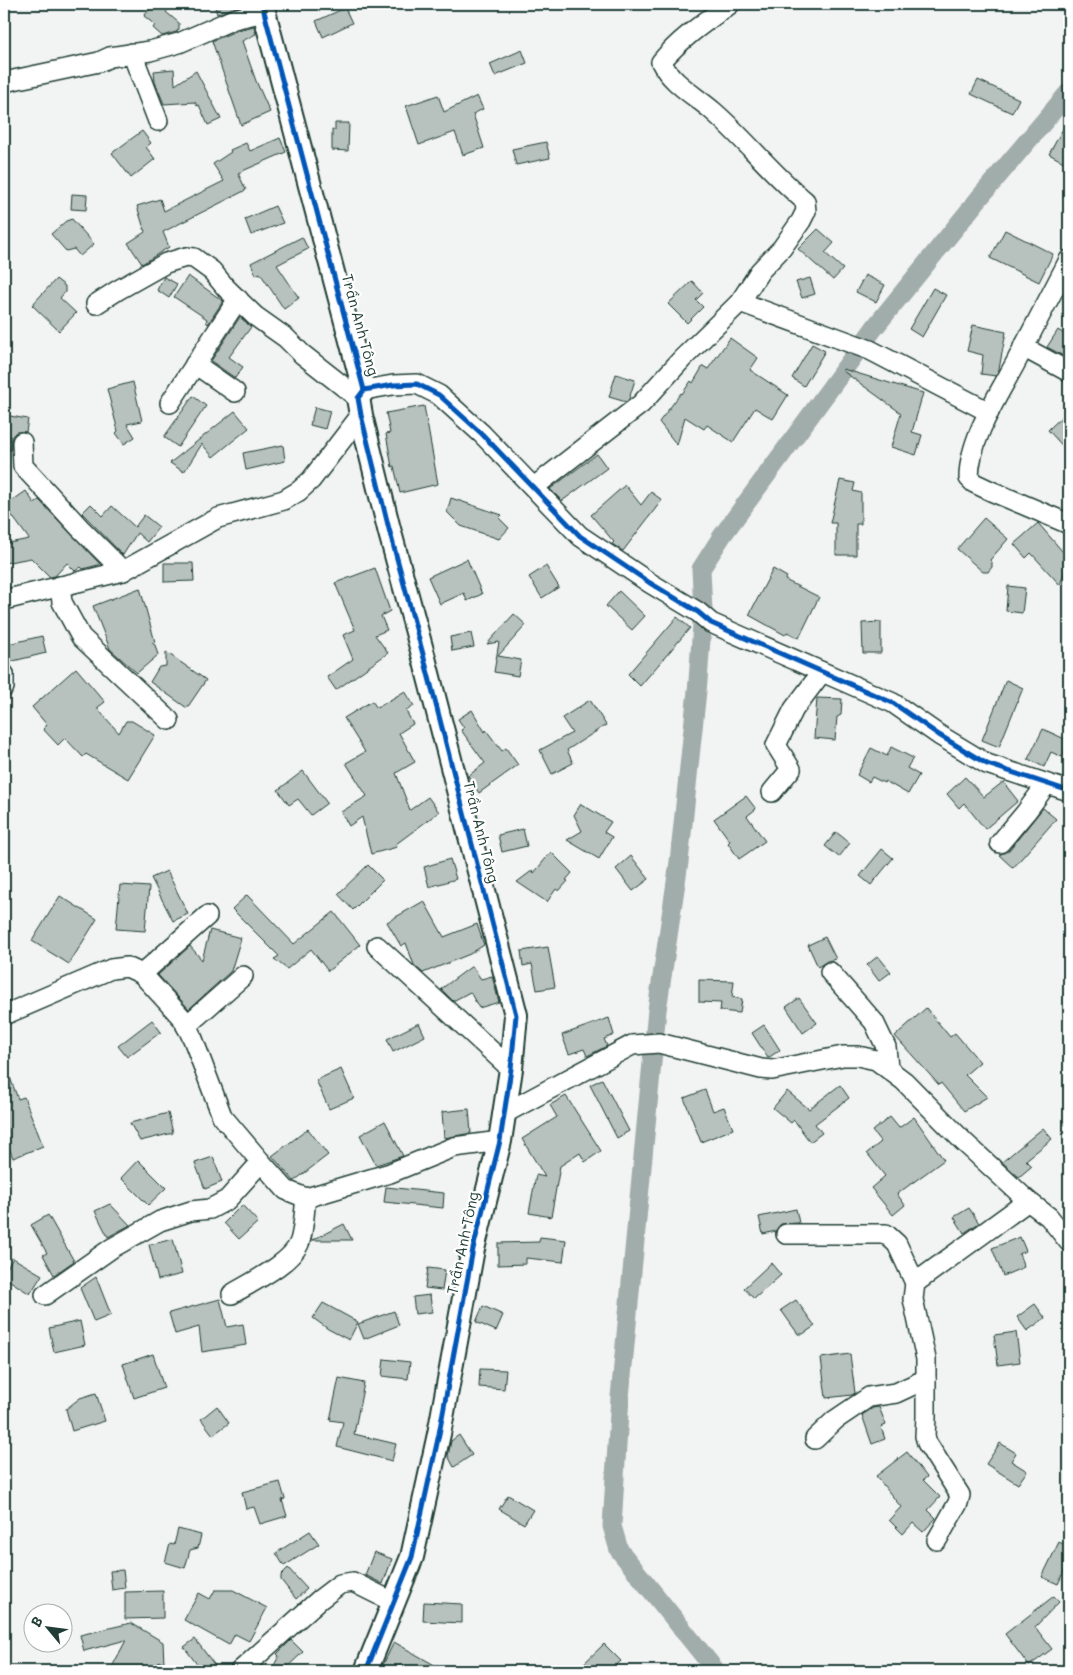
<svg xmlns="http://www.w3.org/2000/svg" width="1073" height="1675" viewBox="0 0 1073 1675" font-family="Mali,sans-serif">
  <rect width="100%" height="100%" fill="#f2f3f3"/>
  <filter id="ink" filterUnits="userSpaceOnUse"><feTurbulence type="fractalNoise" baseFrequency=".02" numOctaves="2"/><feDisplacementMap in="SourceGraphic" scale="10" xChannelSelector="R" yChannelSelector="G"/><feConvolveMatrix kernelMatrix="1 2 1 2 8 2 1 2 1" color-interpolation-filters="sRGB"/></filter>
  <g filter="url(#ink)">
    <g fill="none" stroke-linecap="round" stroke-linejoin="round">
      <path stroke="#a1adaa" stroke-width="19" d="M716 1671 619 1550 612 1526 620 1397 657 1010 679 862 698 681 703 611 701 569 722 536 875 327 981 196 1069 92"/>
    </g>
    <g fill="#b7c1bd" stroke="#1f3d34">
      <path d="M154 4H173L166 12 179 23V29L176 32 162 36 153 28 155 25 144 16Z"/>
      <path d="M214 4H238L239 6 217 14Z"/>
      <path d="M345 8 352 23 323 37 316 21Z"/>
      <path d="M254 26 256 34 242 41 256 81 270 112 241 125 212 41 238 30Z"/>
      <path d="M522 50 527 63 495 76 490 64Z"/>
      <path d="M174 69 175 85 196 71 221 119 208 125 199 105 197 106 195 102 164 104 155 82 154 71Z"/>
      <path d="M978 80 1019 99 1012 113 971 94Z"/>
      <path d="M438 95 444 112 477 96 483 109 473 114 484 148 463 155 455 132 419 145 406 106Z"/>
      <path d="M1069 118V165L1049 154Z"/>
      <path d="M335 123H349L348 151 332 150V130H335Z"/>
      <path d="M142 131 151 143 146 147 155 159 131 178 112 153Z"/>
      <path d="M280 138 286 152 238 173 246 190 163 232 169 247 142 264 128 243 145 232 137 206 160 199 164 211 224 181 213 164 231 152 230 150 246 143 250 151Z"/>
      <path d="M546 142 550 158 516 165 512 149Z"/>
      <path d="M72 194 87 195 86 210 71 209Z"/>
      <path d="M275 206 283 223 251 235 245 219Z"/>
      <path d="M72 219 94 244 80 256 74 249 66 251 51 234 66 221Z"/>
      <path d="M818 229 834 243 825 253 843 269 833 280 798 249Z"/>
      <path d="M1005 230 1053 254 1039 282 990 258Z"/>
      <path d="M302 237 308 249 277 265 299 298 284 309 260 273 256 275 251 263Z"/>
      <path d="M865 275 885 285 876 302 856 292Z"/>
      <path d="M188 276 223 301 208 324 206 322 207 319 174 297Z"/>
      <path d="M164 277 177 284 169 298 157 290Z"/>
      <path d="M810 278 815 294 802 298 796 282Z"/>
      <path d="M56 279 65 286V292L60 298 76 313 59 331 32 305Z"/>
      <path d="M692 281 703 293 696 300 703 307 687 323 668 304Z"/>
      <path d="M933 288 946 295 922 337 909 329Z"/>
      <path d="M240 317 251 327 229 357 243 367 235 378 211 361Z"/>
      <path d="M973 325 1006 332 999 369 996 376 981 374 983 355 967 351Z"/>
      <path d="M1058 330 1069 337V359L1047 347Z"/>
      <path d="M730 338 758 358 750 370 788 395 773 419 755 408 733 442 707 425 704 429 685 417 677 445 659 422 681 393 682 394 691 381 693 383 703 366 708 369Z"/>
      <path d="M812 344 825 351 804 386 792 378Z"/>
      <path d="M843 369 923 393 912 432 922 435 916 455 891 447 901 413 843 371Z"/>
      <path d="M616 374 635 380 629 399 626 402 609 397Z"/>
      <path d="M133 382 142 421 127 424 135 437 124 444 116 433 118 431 107 389Z"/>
      <path d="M193 396 206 406 178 447 164 437Z"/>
      <path d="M424 406 438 484 400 493 394 466 392 467 386 434 390 433 386 413Z"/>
      <path d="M315 407 330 411 325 429 310 425Z"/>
      <path d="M1069 410V453L1048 430Z"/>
      <path d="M235 411 249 428 213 457 202 444 184 472 170 463Z"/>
      <path d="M4 415 28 419 26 432H16L12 436 11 450 4 449Z"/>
      <path d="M283 445 285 461 246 470 243 453Z"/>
      <path d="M597 454 607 468 562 501 550 489Z"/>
      <path d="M840 480 855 483 853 491 861 493V524H856V555H836V523H830Z"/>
      <path d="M625 485 641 505 651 492 662 500 623 551 612 544 614 542 591 515Z"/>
      <path d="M26 491 34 503 39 500 100 564 98 565 83 569 81 567 75 571 67 563 55 576 50 577 31 558 4 563V544L29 539 5 506Z"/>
      <path d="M451 498 502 515 499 518 509 528 499 539 461 526 447 512Z"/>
      <path d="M91 504 103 516 112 506 135 527 144 515 159 527 147 542 137 533 123 555 82 513Z"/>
      <path d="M984 518 1008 539 990 560 992 562V567L988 572H983L957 549Z"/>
      <path d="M1038 523 1069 559 1060 585 1031 553 1026 558 1014 544Z"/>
      <path d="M467 559 482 594 467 601 464 593 440 604 428 577Z"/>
      <path d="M164 563H193L194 581 164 582Z"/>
      <path d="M546 566 559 587 542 598 529 577Z"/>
      <path d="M375 568 390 611 381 616 387 630 375 635 388 653 336 690 327 677 353 659 343 635 355 630 335 583Z"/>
      <path d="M773 569 787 577 785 580 819 597 799 638 787 632 785 635 749 615Z"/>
      <path d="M1008 586 1025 588 1022 613 1006 611Z"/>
      <path d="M140 588 155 642 152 643 155 645 158 655 137 673 110 649 93 606Z"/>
      <path d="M619 591 645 616 632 630 606 606Z"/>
      <path d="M514 614 526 625 498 656 521 660 518 676 494 672 499 642 487 644Z"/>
      <path d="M677 617 690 628 640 686 628 674Z"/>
      <path d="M881 622V653H863L862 623Z"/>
      <path d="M471 633 474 647 452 651 450 637Z"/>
      <path d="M42 636 46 653 5 663 4 645Z"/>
      <path d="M166 652 206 680 187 708 150 682 159 667 166 666Z"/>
      <path d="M76 668 105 702 97 708 119 733 126 721H132L155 735 128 779 86 754 83 757 65 738 58 745 43 729 47 725 32 707Z"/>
      <path d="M1006 680 1023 688 999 747 982 740Z"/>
      <path d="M405 691 414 706 406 711 413 724 399 733 415 762 396 773 410 810 428 797 439 812 396 844 397 847 371 854 362 817 349 826 341 812 367 796 346 763 365 752 344 718 372 701 377 708Z"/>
      <path d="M817 698 842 699 841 715 837 717 835 740 814 738Z"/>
      <path d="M590 700 606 725 567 750 573 763 552 774 540 750 572 733 562 718Z"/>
      <path d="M472 710 485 732 486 730 502 751 506 748 518 765 479 793 468 776 485 763 461 730 464 728 458 719Z"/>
      <path d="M1043 729 1069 741 1062 757 1051 752 1044 767 1028 759Z"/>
      <path d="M891 747 913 758 907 768 919 775 908 794 885 781 884 783 872 777 869 782 857 775 871 748 887 756Z"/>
      <path d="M303 771 327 803 311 815 298 799 289 805 278 790Z"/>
      <path d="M965 777 984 797 1003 782 1018 801 985 829 964 803 959 808 947 794Z"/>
      <path d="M746 796 756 809 747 816 765 841 739 859 728 843 730 841 714 819Z"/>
      <path d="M581 804 611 822 604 832 612 837 599 859 567 840 582 831 574 815Z"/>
      <path d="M1043 808 1056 819 1013 868 999 855 1009 850Z"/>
      <path d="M523 829 527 846 502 852 498 835Z"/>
      <path d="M836 832 850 843 839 857 825 846Z"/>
      <path d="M882 849 893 858 871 885 860 876Z"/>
      <path d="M551 852 572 873 566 880 568 881 559 891 556 889 547 902 517 882 533 870 534 873Z"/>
      <path d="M631 856 649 879 633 891 616 869Z"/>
      <path d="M450 859 456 879 429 887 424 867Z"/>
      <path d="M368 865 383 880 353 910 338 894Z"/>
      <path d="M167 871 188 914 173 921 151 878Z"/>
      <path d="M120 885 149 887 145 931 116 929Z"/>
      <path d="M247 895 294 944 334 912 360 945 328 971 311 949 287 969 274 959 279 956 232 909Z"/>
      <path d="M60 896 97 919 69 964 32 941Z"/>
      <path d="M424 901 444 937 477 924 484 945 470 954 423 973 414 965 406 943 401 946 387 922Z"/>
      <path d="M210 930 241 938 231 971 189 1009 158 975 190 946 202 960Z"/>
      <path d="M825 937 836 959 827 961 818 967 808 945Z"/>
      <path d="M548 947 555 987 537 990 532 964 523 966 521 951Z"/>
      <path d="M878 956 891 972 879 981 867 965Z"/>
      <path d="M472 966 481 979 492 976 499 1002 479 1008 470 992 453 1001 441 989Z"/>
      <path d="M699 980 734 981 732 997 742 999 740 1013 720 1011 721 1003 699 1002Z"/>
      <path d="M799 998 817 1023 803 1033 786 1007Z"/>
      <path d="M926 1008 950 1037 955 1033 980 1062 965 1075 987 1097 964 1111 941 1083 939 1085 895 1036Z"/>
      <path d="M609 1018 614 1035 604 1039 607 1046 587 1056 584 1049 569 1054 562 1035Z"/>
      <path d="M152 1020 161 1032 127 1057 118 1046Z"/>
      <path d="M419 1023 425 1036 393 1052 387 1039Z"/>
      <path d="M764 1025 780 1050 768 1058 752 1033Z"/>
      <path d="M5 1064 18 1099 24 1097 43 1146 13 1158 4 1135Z"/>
      <path d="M341 1069 354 1098 329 1109 316 1080Z"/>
      <path d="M602 1079 629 1131 617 1138 590 1085Z"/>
      <path d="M840 1085 849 1098 815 1124 822 1133 810 1142 794 1120 791 1123 773 1108 787 1091 809 1109Z"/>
      <path d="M705 1090 713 1111 724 1107 733 1129 701 1142 684 1098Z"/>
      <path d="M566 1096 601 1151 585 1162 580 1153 560 1166 551 1217 529 1213 536 1175 545 1177 522 1139 557 1117 550 1105Z"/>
      <path d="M469 1109 471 1133 444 1138 442 1112Z"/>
      <path d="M168 1113 173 1133 140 1141 130 1123Z"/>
      <path d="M890 1117 899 1128 914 1117 944 1160 897 1194 905 1205 893 1215 871 1188 885 1176 867 1153 881 1142 872 1131Z"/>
      <path d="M385 1121 403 1156 376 1165 360 1135Z"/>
      <path d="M1043 1128 1052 1139 1026 1160 1032 1166 1019 1177 1002 1162Z"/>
      <path d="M308 1129 328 1155 294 1181 272 1156Z"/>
      <path d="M213 1157 222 1182 205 1189 195 1163Z"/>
      <path d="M138 1160 166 1188 148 1205 121 1178Z"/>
      <path d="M386 1187 444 1193 443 1208 384 1202Z"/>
      <path d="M110 1204 130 1225 108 1237 95 1211Z"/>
      <path d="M242 1205 258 1222 239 1239 224 1223Z"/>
      <path d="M969 1208 979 1223 964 1233 954 1217Z"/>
      <path d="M796 1209 799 1223 781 1224 776 1231 763 1234 759 1217Z"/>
      <path d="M48 1215 74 1261 54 1275 43 1255 47 1253 31 1225Z"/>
      <path d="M344 1224 352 1240H312Z"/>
      <path d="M540 1237 566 1240 563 1262 526 1258V1264L498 1265V1243L539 1242Z"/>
      <path d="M1020 1237 1026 1251 1019 1254 1024 1267 1003 1276 992 1248Z"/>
      <path d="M173 1239 182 1274 158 1280 149 1245Z"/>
      <path d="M13 1258 42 1275 30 1294 4 1277V1273Z"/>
      <path d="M771 1263 781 1275 754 1299 744 1288Z"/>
      <path d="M428 1268 445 1270 442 1290 425 1288Z"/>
      <path d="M96 1277 111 1315 94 1322 80 1288Z"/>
      <path d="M430 1295 432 1312 415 1314 413 1297Z"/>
      <path d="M220 1299 227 1327 243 1324 246 1345 202 1352 199 1327 175 1334 169 1313Z"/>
      <path d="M796 1300 815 1326 803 1334H798L781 1310Z"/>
      <path d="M323 1303 358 1322 349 1340 328 1329 313 1318Z"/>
      <path d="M1035 1304 1045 1318 1027 1331 1017 1317Z"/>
      <path d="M483 1306 503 1315 496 1331 476 1322Z"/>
      <path d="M394 1311 399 1325 364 1339 358 1324Z"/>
      <path d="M80 1321 85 1345 54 1352 49 1328Z"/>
      <path d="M1016 1332 1020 1362 998 1365 994 1335Z"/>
      <path d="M153 1354 164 1388 134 1398 123 1364Z"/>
      <path d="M850 1354 855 1393 852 1395 826 1398 821 1358Z"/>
      <path d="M384 1359 410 1362 408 1379 382 1376Z"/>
      <path d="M480 1369 506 1370 504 1389 479 1387Z"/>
      <path d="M339 1378 364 1383 354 1434 396 1444 392 1461 337 1447 343 1422 330 1420Z"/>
      <path d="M96 1393 105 1421 72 1431 66 1409 80 1398Z"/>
      <path d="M217 1406 229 1423 213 1435 201 1419Z"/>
      <path d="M879 1407 886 1425 881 1427 885 1439 872 1444 862 1415 873 1408Z"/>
      <path d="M459 1435 472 1455 454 1467 448 1456 451 1441Z"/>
      <path d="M1000 1443 1016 1453 1011 1461 1027 1471 1018 1484 986 1464Z"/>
      <path d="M907 1452 927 1477 923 1480 940 1497 928 1510 936 1518 923 1532 913 1523 903 1534 889 1520 901 1507 876 1476Z"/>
      <path d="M280 1482 285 1499 282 1500 287 1516 260 1524 254 1507 246 1509 242 1492Z"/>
      <path d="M508 1495 533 1510 524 1524 499 1509Z"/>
      <path d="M178 1529 201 1535 198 1548 190 1550 185 1568 165 1562 170 1544 174 1545Z"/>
      <path d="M310 1531 319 1544 284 1566 276 1553Z"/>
      <path d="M1059 1542 1069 1547V1561L1058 1584 1042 1577Z"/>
      <path d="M374 1552 392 1559 383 1584 365 1575Z"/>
      <path d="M288 1568 307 1589 296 1599 281 1580V1575Z"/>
      <path d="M123 1570 125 1588 112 1590 110 1571Z"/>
      <path d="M215 1590H233L267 1608 249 1641 235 1634 229 1645 184 1620 199 1593 210 1599Z"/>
      <path d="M163 1591V1618L125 1619V1592Z"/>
      <path d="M1054 1596 1059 1602 1035 1627 1052 1649 1029 1666 1005 1634Z"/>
      <path d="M424 1602 462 1604V1623L423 1621Z"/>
      <path d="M131 1623 163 1642 164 1664 159 1661 153 1671H110L126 1640 84 1651 80 1635Z"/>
      <path d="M195 1639 219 1671H202L184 1647Z"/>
      <path d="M291 1640 303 1652 283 1671H271L279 1656 277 1654Z"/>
      <path d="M394 1642 445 1671H380Z"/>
      <path d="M604 1644 621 1661 610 1671H576Z"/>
    </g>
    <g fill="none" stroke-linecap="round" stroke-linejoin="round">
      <g stroke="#1f3d34" stroke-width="22">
        <g id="minor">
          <path d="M132 53 158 121"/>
          <path d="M4 82 99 62 110 57 150 51 179 43 234 19 264 12"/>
          <path d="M1069 260C1051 294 1034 328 1016 362 998 396 969 439 969 478L974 483 991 491 1069 524"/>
          <path d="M740 302 870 350 989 412"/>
          <path d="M96 304 118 290 166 263 186 257 194 258 212 271 226 288 255 316 286 338 302 354 358 398"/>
          <path d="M1023 347 1069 372"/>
          <path d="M195 364 235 392"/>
          <path d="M364 390 393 385 417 384 439 395 482 434 580 536 650 583 698 612 711 623 893 703 939 735 987 764 1069 791"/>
          <path d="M170 403 238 299"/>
          <path d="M22 442 23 466 80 528 123 571"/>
          <path d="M534 487 641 404 682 359 740 302 760 271 782 248 801 221 806 211 805 201C772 174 746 140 714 112 696 96 672 84 661 62 680 39 705 22 730 4"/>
          <path d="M60 586 62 602 81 637 169 720"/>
          <path d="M4 600 123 571 218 518 284 500 299 491 311 480 361 415"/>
          <path d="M4 674V687"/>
          <path d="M772 792 791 769 776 745 794 709 822 672"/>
          <path d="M1000 843 1026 812 1046 785"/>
          <path d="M377 946 511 1069"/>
          <path d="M830 972 874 1022 886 1047 888 1068"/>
          <path d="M142 974 207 916"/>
          <path d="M4 1015 111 969 127 967 142 974 183 1019 193 1039 222 1116 261 1162 286 1190 306 1198 390 1173 454 1147 500 1141"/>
          <path d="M186 1026 243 976"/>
          <path d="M505 1113 632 1045 659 1043 761 1069 772 1070 843 1056H858L876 1060 904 1081 964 1142 1028 1201 1049 1217 1069 1242"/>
          <path d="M786 1234H886L897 1244 915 1283"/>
          <path d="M232 1294C250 1283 293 1263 300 1241 304 1228 304 1212 306 1198"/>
          <path d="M45 1295 112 1248 160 1221 191 1211 210 1209 227 1200 261 1162"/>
          <path d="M815 1439 835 1420 869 1397 896 1393 926 1379"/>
          <path d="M937 1540 958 1503 960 1495 927 1443 925 1436 926 1417V1359L913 1299 915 1283 1028 1201"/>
          <path d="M240 1671 319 1600 340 1584 353 1582 393 1602"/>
        </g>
      </g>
      <g stroke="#1f3d34" stroke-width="26">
        <path id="tertiary" d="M262 4 364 390 358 398 361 415 389 529 424 658 516 1015 511 1069 500 1141 473 1249 439 1434 412 1557 366 1671"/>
      </g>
      <use href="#minor" stroke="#fff" stroke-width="19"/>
      <use href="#tertiary" stroke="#fff" stroke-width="22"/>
      <g stroke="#fff" stroke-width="8">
        <g id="cycleway">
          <path d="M262 4 364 390 358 398 361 415 389 529 424 658 516 1015 511 1069 500 1141 473 1249 439 1434 412 1557 366 1671"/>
          <path d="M364 390 393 385 417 384 439 395 482 434 580 536 650 583 698 612 711 623 893 703 939 735 987 764 1069 791"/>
        </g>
      </g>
      <use href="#cycleway" stroke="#0057b8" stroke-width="5"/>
    </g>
  </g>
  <g text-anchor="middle" stroke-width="4.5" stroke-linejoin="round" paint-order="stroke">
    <g font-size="15" fill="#1f3d34" stroke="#fff">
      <text transform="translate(360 325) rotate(75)" y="5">Trần Anh Tông</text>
      <text transform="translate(481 832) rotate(76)" y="5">Trần Anh Tông</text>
      <text transform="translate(463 1243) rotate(-78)" y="5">Trần Anh Tông</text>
    </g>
  </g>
  <rect width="1073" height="1675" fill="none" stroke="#fff" stroke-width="20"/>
  <rect x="10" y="10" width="1053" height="1655" fill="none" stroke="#1f3d34" stroke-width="2" filter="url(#ink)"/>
  <g transform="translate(48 1628) rotate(299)"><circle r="24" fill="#ffffff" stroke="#a5b1ae"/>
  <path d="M0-4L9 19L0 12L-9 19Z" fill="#1f3d34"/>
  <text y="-8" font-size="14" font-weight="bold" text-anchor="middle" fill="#1f3d34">B</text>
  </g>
</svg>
